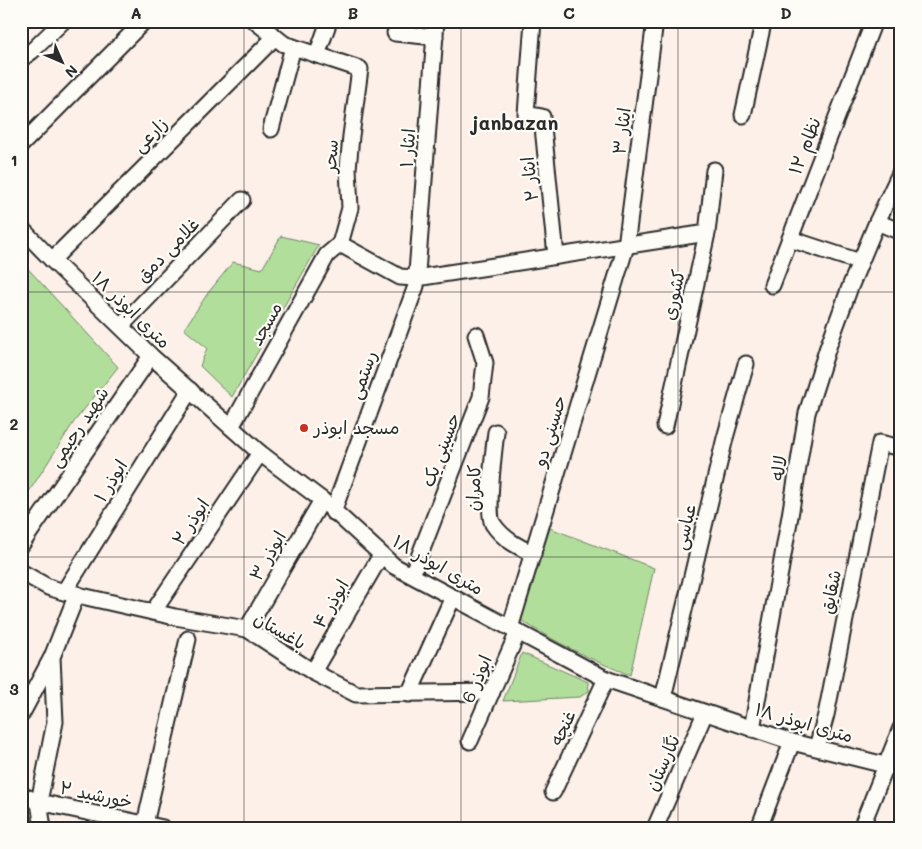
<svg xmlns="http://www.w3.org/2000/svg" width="922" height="849" viewBox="0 0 922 849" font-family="Mali,'Playpen Sans Arabic',sans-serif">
  <rect width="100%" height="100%" fill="#fcf0e9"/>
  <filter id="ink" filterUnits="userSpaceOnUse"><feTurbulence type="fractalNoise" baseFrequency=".02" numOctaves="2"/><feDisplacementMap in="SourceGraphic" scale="10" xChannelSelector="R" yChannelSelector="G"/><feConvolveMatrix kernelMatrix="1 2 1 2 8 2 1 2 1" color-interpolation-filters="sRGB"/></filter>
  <g filter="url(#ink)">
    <g fill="#b2de9c" stroke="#6e8464">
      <path d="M281 236 319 245 232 397 200 366 207 348 184 329 208 293 233 262 262 269Z"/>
      <path d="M21 261 118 367 74 422 21 504Z"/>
      <path d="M550 528 654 568 630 675C591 660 555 642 519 619Z"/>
      <path d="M522 653 588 682 589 691 580 697 503 701Z"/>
    </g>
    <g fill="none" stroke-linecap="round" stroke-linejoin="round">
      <g stroke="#2b2b2b" stroke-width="19">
        <g id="minor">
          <path d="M255 21 284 44 360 69 351 136 348 169 350 208 340 244"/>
          <path d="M533 21 526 114 542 117 556 256"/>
          <path d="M395 33 435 37"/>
          <path d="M317 55 329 21"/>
          <path d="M21 59 32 51 63 21"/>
          <path d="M743 115 762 28 759 21"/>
          <path d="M271 129 293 47"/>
          <path d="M21 145 144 21"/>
          <path d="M877 222 901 232"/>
          <path d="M21 228 52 260 151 356 260 453 322 500 394 566 606 679 792 742 901 769"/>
          <path d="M790 239 860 262"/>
          <path d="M340 244 400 277 416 278 707 233"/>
          <path d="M52 260 275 37"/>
          <path d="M772 285 874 21"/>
          <path d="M121 326 242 200"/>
          <path d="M665 426 707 233 714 170"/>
          <path d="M231 427 327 255 340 244"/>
          <path d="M496 432C494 448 486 514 493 524 503 539 517 546 533 554"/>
          <path d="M333 512 416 286 436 21"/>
          <path d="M21 545 151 356"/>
          <path d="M21 572 48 587 64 592 175 617 247 629 313 672 356 694 492 692"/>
          <path d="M412 575 481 397 485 363 476 335"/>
          <path d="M64 592 190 390"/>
          <path d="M153 612 260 453"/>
          <path d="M510 628 626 246 655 21"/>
          <path d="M247 629 322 500"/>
          <path d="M313 672 381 555"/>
          <path d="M409 694 453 597"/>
          <path d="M663 698 725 438 746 364"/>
          <path d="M21 715 51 659"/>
          <path d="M752 729 790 516 807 413 828 347 850 287 877 222 901 171"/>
          <path d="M470 741 518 632"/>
          <path d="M817 747 826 715 880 443 901 448"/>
          <path d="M553 792 606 679"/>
          <path d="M21 795 39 802 163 828"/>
          <path d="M43 828 39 802 55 722 52 657 77 594"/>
          <path d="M144 828 188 639"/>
          <path d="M655 828 705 713"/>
          <path d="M759 828 792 742"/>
          <path d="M861 828 901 728"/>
        </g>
      </g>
      <use href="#minor" stroke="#fdfcf7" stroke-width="15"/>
    </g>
  </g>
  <path fill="none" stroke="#2b2b2b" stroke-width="1" stroke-opacity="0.55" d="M244 21V828M461 21V828M678 21V828M21 292H901M21 557H901"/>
  <circle fill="#c8321e" stroke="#fdfcf7" stroke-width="2" cx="304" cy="428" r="5"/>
  <g text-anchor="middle" stroke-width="4.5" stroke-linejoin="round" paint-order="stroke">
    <g font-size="18" fill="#2b2b2b" stroke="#fdfcf7">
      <text transform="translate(622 131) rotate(-83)" y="6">ایثار ۳</text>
      <text transform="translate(150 135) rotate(-45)" y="6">زارعی</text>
      <text transform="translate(805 146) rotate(-69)" y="6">نظام ۱۲</text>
      <text transform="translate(408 148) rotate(-86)" y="6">ایثار ۱</text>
      <text transform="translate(331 156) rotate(-87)" y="6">سحر</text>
      <text transform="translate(530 179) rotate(-96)" y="6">ایثار ۲</text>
      <text transform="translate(168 250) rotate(-46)" y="6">غلامی دمق</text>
      <text transform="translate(674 295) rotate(-78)" y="6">کشوری</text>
      <text transform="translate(131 310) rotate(44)" y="6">۱۸ متری ابوذر</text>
      <text transform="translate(266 324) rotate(-61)" y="6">مسجد</text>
      <text transform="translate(363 375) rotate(-70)" y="6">رستمی</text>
      <text transform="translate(79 427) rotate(-56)" y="6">شهید رحیمی</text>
      <text transform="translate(550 431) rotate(-73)" y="6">حسینی دو</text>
      <text transform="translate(441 450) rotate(-69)" y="6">حسینی یک</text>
      <text transform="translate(779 468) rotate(-81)" y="6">لاله</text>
      <text transform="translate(111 481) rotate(-58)" y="6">ابوذر ۱</text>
      <text transform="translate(474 488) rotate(-88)" y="6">کامران</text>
      <text transform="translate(191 522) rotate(-56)" y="6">ابوذر ۲</text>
      <text transform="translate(685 527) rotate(-77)" y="6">عباسی</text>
      <text transform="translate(268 556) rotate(-60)" y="6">ابوذر ۳</text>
      <text transform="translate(438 565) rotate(30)" y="6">۱۸ متری ابوذر</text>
      <text transform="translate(831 592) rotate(-79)" y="6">شقایق</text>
      <text transform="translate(331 604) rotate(-60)" y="6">ابوذر ۴</text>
      <text transform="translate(280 631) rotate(30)" y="6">باغستان</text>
      <text transform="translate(477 679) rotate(-67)" y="6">ابوذر 6</text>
      <text transform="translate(804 723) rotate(16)" y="6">۱۸ متری ابوذر</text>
      <text transform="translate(563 728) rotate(-65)" y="6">غنچه</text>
      <text transform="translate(663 763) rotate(-66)" y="6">نگارستان</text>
      <text transform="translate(96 795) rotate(12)" y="6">خورشید ۲</text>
    </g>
    <g font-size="18" fill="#2b2b2b" stroke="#fdfcf7" text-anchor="start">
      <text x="314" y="434">مسجد ابوذر</text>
    </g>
    <g font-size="19" font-weight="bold" fill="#2b2b2b" stroke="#fdfcf7">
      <text x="515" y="130">janbazan</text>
    </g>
  </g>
  <rect width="922" height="849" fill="none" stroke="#fdfcf7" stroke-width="55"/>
  <g transform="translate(62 62) rotate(135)" stroke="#fdfcf7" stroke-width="4" paint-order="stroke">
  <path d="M0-4L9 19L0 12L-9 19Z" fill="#2b2b2b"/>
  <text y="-8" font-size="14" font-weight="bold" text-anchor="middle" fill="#2b2b2b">N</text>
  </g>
  <rect x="28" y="28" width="866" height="794" fill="none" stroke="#2b2b2b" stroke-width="2"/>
  <g font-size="16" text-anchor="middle" font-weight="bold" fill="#2b2b2b">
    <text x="136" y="19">A</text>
    <text x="353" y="19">B</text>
    <text x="569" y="19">C</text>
    <text x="786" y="19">D</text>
    <text x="14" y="166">1</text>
    <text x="14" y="430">2</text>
    <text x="14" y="695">3</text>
  </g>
</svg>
